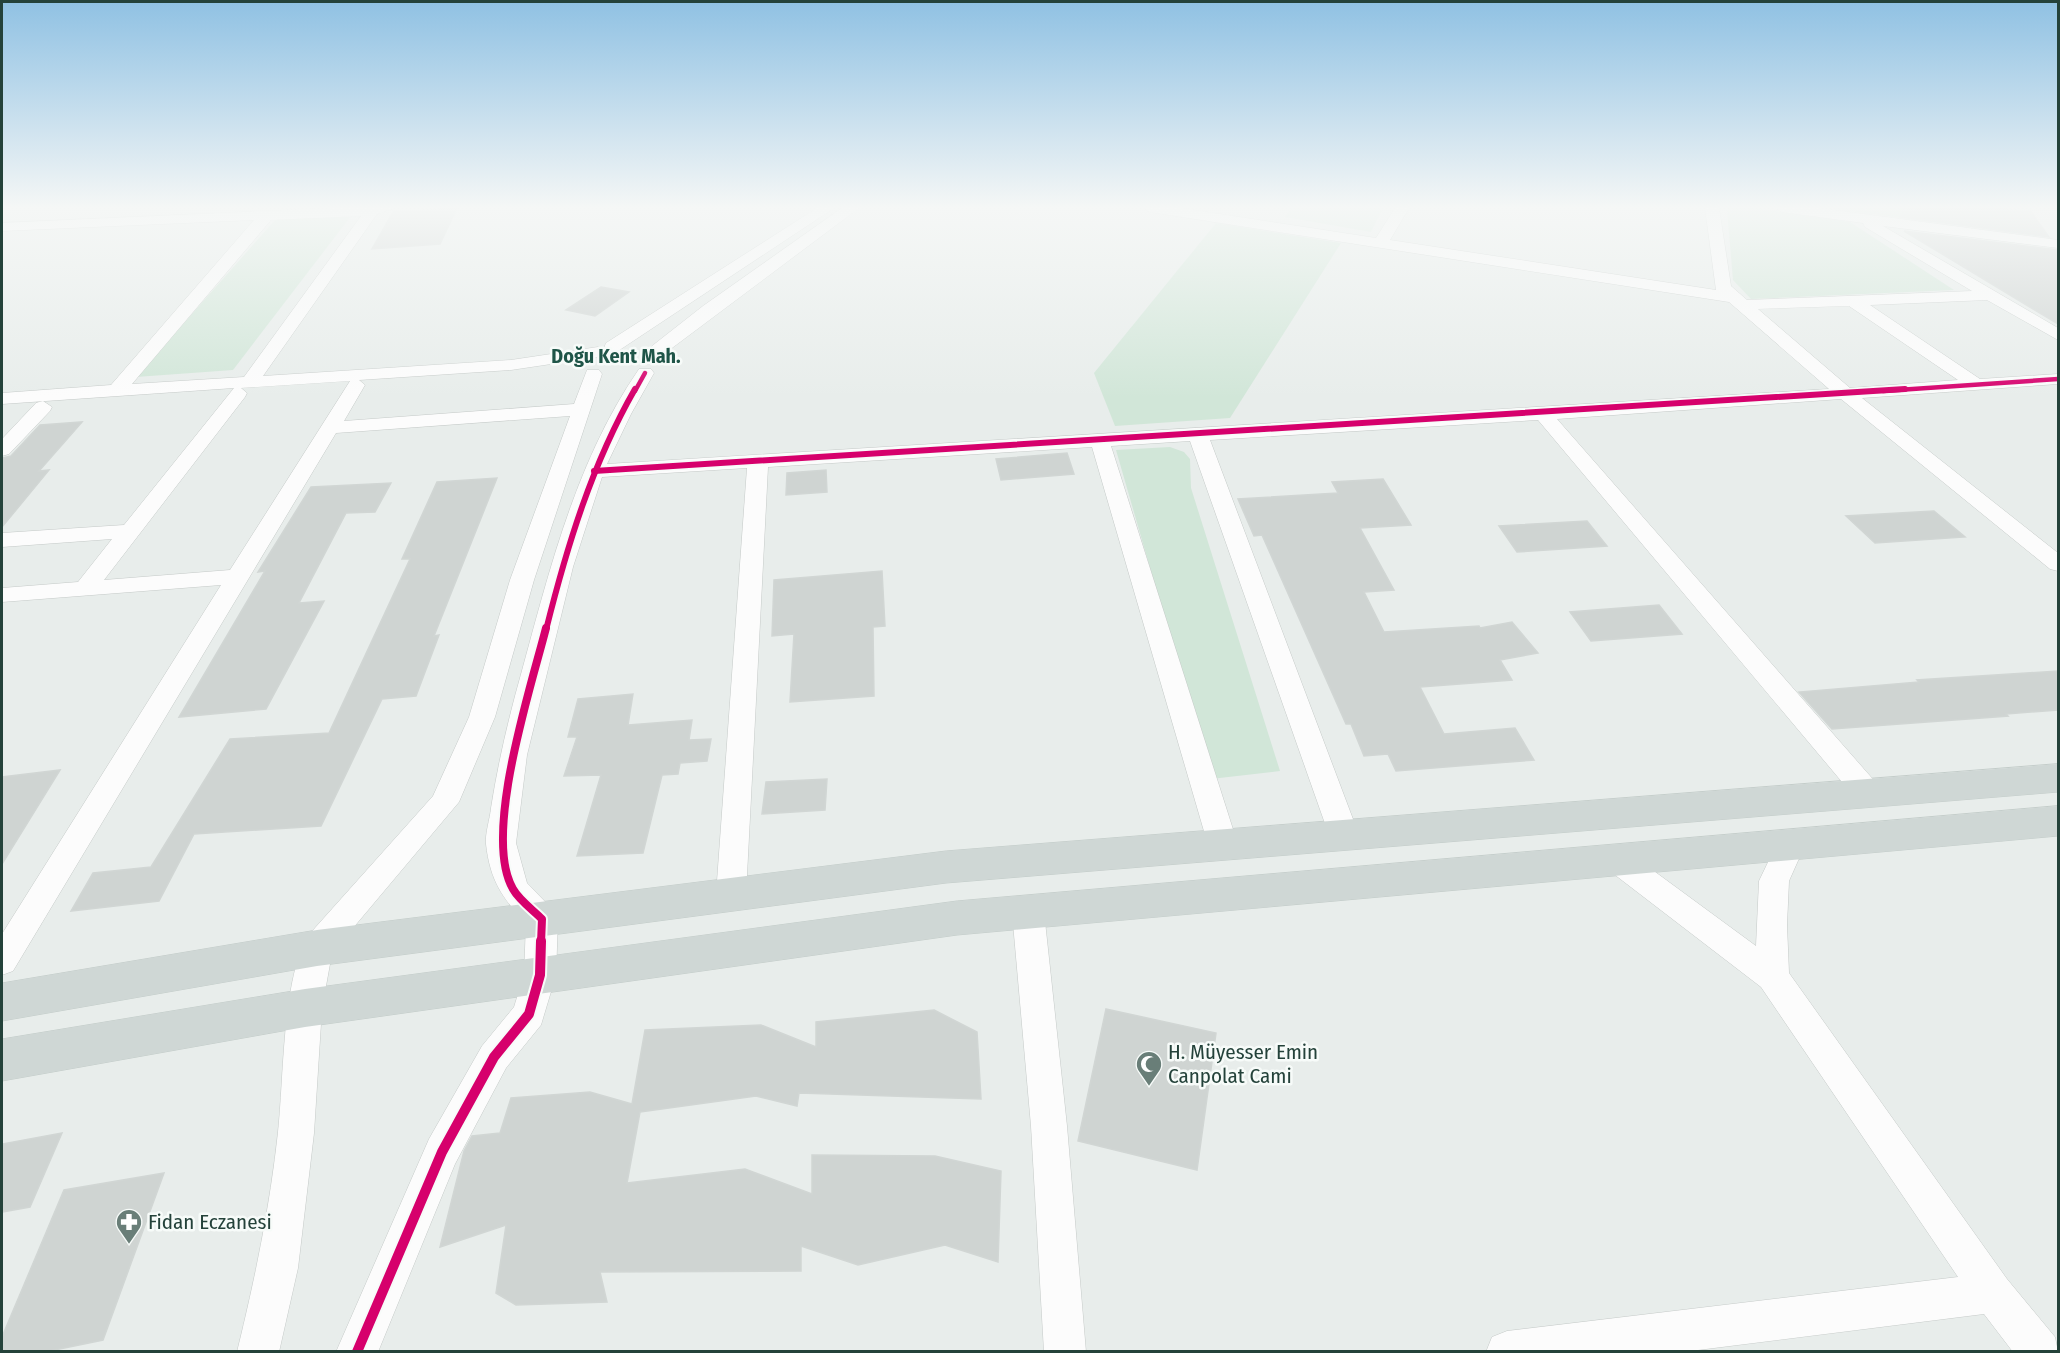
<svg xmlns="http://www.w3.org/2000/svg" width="2060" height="1353" viewBox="0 0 2060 1353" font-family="'Fira Sans Condensed',sans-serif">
  <rect width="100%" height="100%" fill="#e8edeb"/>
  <g fill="#d1e6d8">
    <path d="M1291 208H1383L1371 232 1285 217Z"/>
    <path d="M1729 208H1754L1850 222 1954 290 1751 299 1733 280 1727 210Z"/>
    <path d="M1834 208H1928L1932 222 1835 209Z"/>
    <path d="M351 216 233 370 136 377 276 219Z"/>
    <path d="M1216 223 1341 243 1230 418 1115 426 1094 373Z"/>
    <path d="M1170 447 1184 452 1190 459 1191 488 1280 771 1211 779 1116 450Z"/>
  </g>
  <g fill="#cfd4d2" stroke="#d1d6d4" stroke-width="1.5">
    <path d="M457 208 440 244 372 249 393 212Z"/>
    <path d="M1902 208H1996L2031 212 2049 237 1901 217Z"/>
    <path d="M1904 231 2058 250V324Z"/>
    <path d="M601 287 629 292 595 316 566 310Z"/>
    <path d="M82 422 39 471 49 470 2 527V458L11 456 40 425Z"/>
    <path d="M1067 453 1074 474 1001 480 996 459Z"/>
    <path d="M826 470 827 492 786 495 787 473Z"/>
    <path d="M497 478 434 636 439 635 416 696 382 699 321 826 194 834 159 901 71 911 93 873 151 867 230 739 329 733 410 559H402L437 482Z"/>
    <path d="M1383 479 1411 525 1360 528 1394 590 1364 592 1384 632 1479 626 1480 628 1512 622 1538 653 1500 660 1512 680 1420 687 1444 734 1515 728 1534 760 1396 771 1388 754 1364 756 1351 724H1346L1262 535 1254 536 1238 499 1338 493 1332 482Z"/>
    <path d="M391 483 375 512 346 513 299 603 324 601 266 709 179 717 265 571 258 572 311 487Z"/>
    <path d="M1934 511 1965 537 1875 543 1846 516Z"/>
    <path d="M1587 521 1607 546 1517 552 1499 526Z"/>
    <path d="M882 571 885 626 873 627 874 696 790 702 794 634 772 636 774 580Z"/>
    <path d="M1659 605 1682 634 1591 641 1570 612Z"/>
    <path d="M2058 671V710L2006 714 2008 716 1832 729 1799 692 1919 682 1917 680Z"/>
    <path d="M633 694 628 725 692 720 689 740 711 739 707 761 680 763 678 774 662 775 643 853 577 856 601 775 564 776 577 737H568L578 699Z"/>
    <path d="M60 770 2 864V777Z"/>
    <path d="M827 779 825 810 762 814 766 782Z"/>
    <path d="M1106 1009 1216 1033 1197 1170 1078 1141Z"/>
    <path d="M934 1010 977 1032 981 1099 799 1093 797 1106 756 1096 640 1112 627 1183 745 1169 812 1194V1155L935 1156 1001 1171 998 1262 945 1245 858 1265 801 1246V1271L600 1272 607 1302 516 1305 496 1293 506 1225 440 1247 464 1151 472 1136 500 1133 511 1098 590 1092 632 1104 645 1030 761 1025 816 1047V1022Z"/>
    <path d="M62 1133 30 1207 2 1212V1144Z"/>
    <path d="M164 1173 103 1340 45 1352H2V1337L64 1190Z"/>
  </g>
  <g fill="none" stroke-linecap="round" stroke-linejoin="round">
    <g stroke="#c5cac8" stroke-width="1">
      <g id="minor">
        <path d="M334 208H394L377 214 263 376 511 360 598 347 604 348 606 343 817 208H834L618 351H606L604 356 598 357 511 370 359 380 365 385 344 421 574 404 587 370H599L602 374 534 580 495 717 459 802 332 953 322 1008 314 1133 298 1268 279 1352H237C255 1279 270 1206 278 1132 284 1076 282 988 306 938L433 796 469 717 510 580 570 416 336 433 13 971 2 975V934L221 585 2 602V588L78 582 112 539 2 547V533L124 525 234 388 2 404V393L111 385 254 220 2 231V223ZM361 216 244 377 132 384 271 220ZM350 381 230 570 104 580 245 397 247 393 241 388Z"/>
        <path d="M842 208H859L664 354H652L649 350 652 346 703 306Z"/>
        <path d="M1143 208H1180L1376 238 1395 208H1409L1390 240 1716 290 1705 208H1719L1731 286 1747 300 1972 291 1865 227 1863 223 1782 212 1775 208H1818L2058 240V248L1883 226 2058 328V340L1987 300 1870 305 1980 379 2058 374V384L1862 398 2058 553V571L2050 569 1841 399 1557 419 1878 785 1882 793 1878 801 1868 804 1858 801 1538 420 1210 440 1359 835 1354 843 1344 847 1334 843 1329 835 1190 441 1111 446 1238 845 1233 853 1223 857 1213 853 1208 845 1092 447 768 467 746 895 742 904 731 908 720 904 716 895 747 468 602 477 573 567 527 755 516 843 527 883 553 910 558 919 556 975 541 1025 506 1068 455 1164 378 1352H336L429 1139 482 1046 514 1007 524 975 526 923C502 898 490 880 486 844 485 833 490 819 491 808 497 770 505 734 515 696 546 585 572 466 639 369H651L654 373 631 414 607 464 1829 389 1729 302 1150 212ZM1849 306 1958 380 1850 388 1758 309Z"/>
        <path d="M43 401 52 407 50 411 9 454 2 456V439L36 403Z"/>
        <path d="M1790 833 1800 837 1805 845 1789 881 1787 925 1789 973 2007 1279 2055 1337 2058 1352H2013L1984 1314 1682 1352H1486L1492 1337 1507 1331 1958 1277 1761 987 1606 868 1602 860 1606 852 1617 848 1628 852 1756 946 1759 881 1780 837Z"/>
        <path d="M1028 899 1039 903 1044 912 1067 1126 1086 1352H1044L1031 1126 1012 912 1017 903Z"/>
      </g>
    </g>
    <g stroke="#c3ccc9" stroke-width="1">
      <g id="major">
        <path d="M2058 764V792L946 883 317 966 2 1021V983L317 930 946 851Z"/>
        <path d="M2058 806V836L957 935 305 1027 2 1081V1039L305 989 957 901Z"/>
      </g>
    </g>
    <use href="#minor" fill="#fcfcfc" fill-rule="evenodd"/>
    <use href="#major" fill="#cfd7d5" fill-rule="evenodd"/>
    <g stroke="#f7fbf9" stroke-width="7">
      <g id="cycleway-far3">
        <path d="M635 391 645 373"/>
        <path d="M1883 391 2058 379"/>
      </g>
    </g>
    <g stroke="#f7fbf9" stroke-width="9">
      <g id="cycleway-far2">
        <path d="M594 471 1905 389"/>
        <path d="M546 630C567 546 592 464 635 389"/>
      </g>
    </g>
    <g stroke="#f7fbf9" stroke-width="12">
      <path id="cycleway-far1" d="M541 943 542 919C533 910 519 900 513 889 482 836 531 687 546 628"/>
    </g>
    <g stroke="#f7fbf9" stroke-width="14">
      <path id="cycleway" d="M357 1352 442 1152 494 1057 529 1014 540 975 541 941"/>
    </g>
    <use href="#cycleway-far3" stroke="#d6006c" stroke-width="4.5"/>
    <use href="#cycleway-far2" stroke="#d6006c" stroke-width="6"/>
    <use href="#cycleway-far1" stroke="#d6006c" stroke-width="8"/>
    <use href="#cycleway" stroke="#d6006c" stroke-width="10"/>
  </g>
  <linearGradient id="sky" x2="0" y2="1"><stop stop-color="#8fc1e3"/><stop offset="0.52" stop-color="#f5f7f6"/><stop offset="1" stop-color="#f5f7f6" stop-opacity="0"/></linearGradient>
  <rect width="2060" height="398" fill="url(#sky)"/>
  <defs>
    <g id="mosque-pin" transform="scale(1.35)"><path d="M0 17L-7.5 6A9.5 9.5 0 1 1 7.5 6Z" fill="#697e78" stroke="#f7fbf9"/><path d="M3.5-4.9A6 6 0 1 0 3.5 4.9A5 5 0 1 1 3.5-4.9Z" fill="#fff"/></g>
    <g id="pharmacy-pin" transform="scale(1.35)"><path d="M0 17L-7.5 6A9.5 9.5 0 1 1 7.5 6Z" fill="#697e78" stroke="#f7fbf9"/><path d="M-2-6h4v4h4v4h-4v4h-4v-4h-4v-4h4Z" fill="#fff"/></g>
  </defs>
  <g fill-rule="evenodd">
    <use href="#mosque-pin" x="1149" y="1064"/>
    <use href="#pharmacy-pin" x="129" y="1222"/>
  </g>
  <g text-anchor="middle" stroke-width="5" stroke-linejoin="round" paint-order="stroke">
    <g font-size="20" font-weight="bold" fill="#1f5548" stroke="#f7fbf9">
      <text x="616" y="363">Doğu Kent Mah.</text>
    </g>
    <g font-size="21" fill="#24423a" stroke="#f7fbf9" text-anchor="start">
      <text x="1168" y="1059">H. Müyesser Emin<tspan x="1168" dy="24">Canpolat Cami</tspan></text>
      <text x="148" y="1229">Fidan Eczanesi</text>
    </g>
  </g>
  <rect width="2060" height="1353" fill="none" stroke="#24423a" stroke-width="6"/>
</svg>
